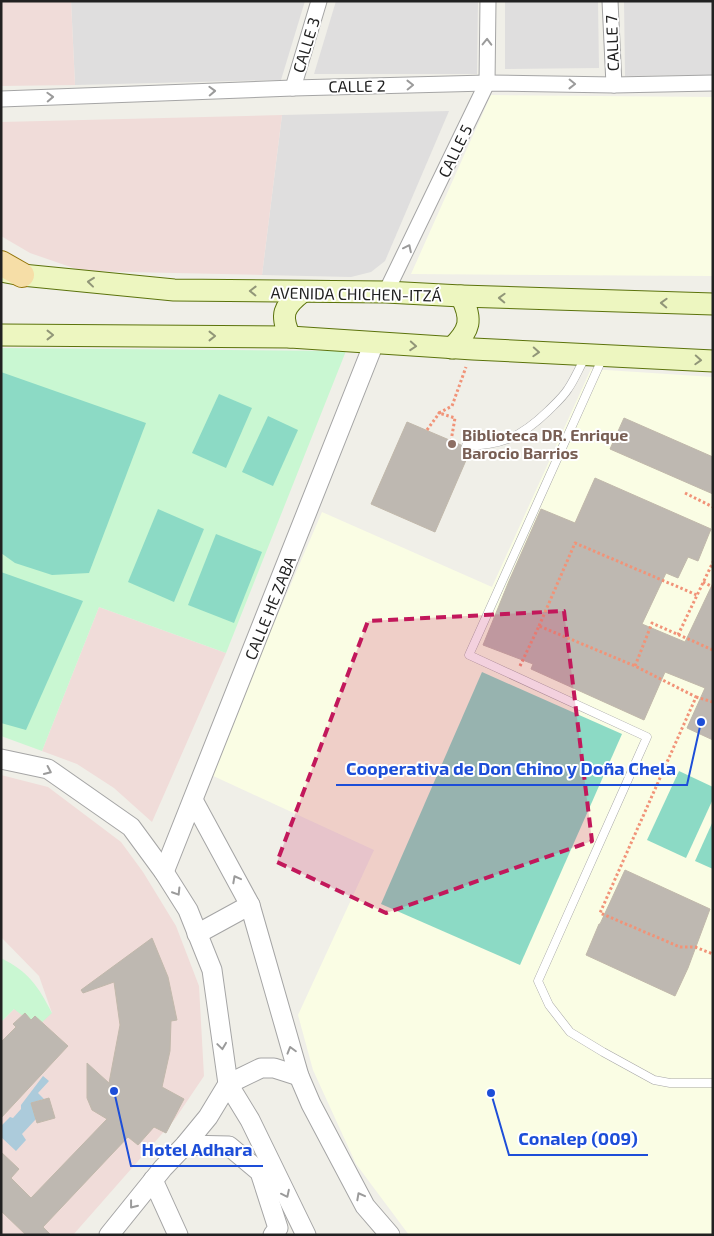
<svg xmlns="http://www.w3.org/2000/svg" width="714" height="1236" viewBox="0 0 714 1236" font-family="'Exo 2',sans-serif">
  <rect width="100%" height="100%" fill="#f0efe8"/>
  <g fill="#dfdede">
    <path d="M71 1H305L281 80 75 85Z"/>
    <path d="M336 1H478L477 74H314Z"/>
    <path d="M505 1H598L599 68 505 69Z"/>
    <path d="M624 1H713V75L625 76Z"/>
    <path d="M449 111 385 261 371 272 351 277 262 275 282 115Z"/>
  </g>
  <g fill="#f0dcd9">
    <path d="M1 1H71L75 85 1 86Z"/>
    <path d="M282 115 262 275 82 271 30 253 1 236V122Z"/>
    <path d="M99 607 226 653 152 822 114 788 77 764 42 751Z"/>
    <path d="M1 775 48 787 121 842 143 872 176 926 199 986 204 1076 175 1119 73 1235H1V1022L14 1009 52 1013 39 976 1 937Z"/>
  </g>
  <g fill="#fafde4">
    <path d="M491 95 713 97V276L411 274Z"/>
    <path d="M591 369 713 377V1235H409L356 1164 313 1070 298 1015 374 850 209 774 322 512 492 587Z"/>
  </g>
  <g fill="#c9f7d2">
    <path d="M1 348 346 351 226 653 99 607 42 751 1 736Z"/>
    <path d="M1 958C29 972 38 986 52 1013L37 1027 14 1009 1 1022Z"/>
  </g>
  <g fill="#8cdac5">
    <path d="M1 372 146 423 89 573 52 575 15 563 1 553Z"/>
    <path d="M219 394 252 408 226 468 192 453Z"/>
    <path d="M268 416 298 430 273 486 242 472Z"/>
    <path d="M158 509 204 529 174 602 128 582Z"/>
    <path d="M216 534 262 552 234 623 188 605Z"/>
    <path d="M1 572 83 601 26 730 1 723Z"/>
    <path d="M482 672 622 734 520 965 381 904Z"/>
    <path d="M679 771 713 787V799L686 858 647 840Z"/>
    <path d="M713 821V869L695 861Z"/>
  </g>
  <path fill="#accbdb" d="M43 1076 49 1081 38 1093 44 1099 31 1103 36 1119 22 1134 26 1140 16 1151 1 1137V1126L10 1117 13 1118 21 1109V1105Z"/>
  <g fill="#beb8b1" stroke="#c1b8ab">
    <path d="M624 418 713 457V494L610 449Z"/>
    <path d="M407 422 461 445V449L464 451H470L435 532 371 504Z"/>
    <path d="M595 478 711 529 698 561 688 557 678 578 666 573 642 624 685 642 713 583V740L687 728 705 688 665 672 644 720 531 669 533 664 483 645 509 581 541 509 575 523Z"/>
    <path d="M625 870 710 909 688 968 675 996 586 955 599 924H600Z"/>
    <path d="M152 938 168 977 177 1020 171 1021 170 1051 162 1087 184 1099 166 1133 154 1127 138 1145 128 1137 43 1227 51 1235H26L1 1211V1152L19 1169 11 1178 31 1198 107 1119 92 1110 87 1098V1063L109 1083 120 1025 114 982 83 993 81 990Z"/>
    <path d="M25 1013 31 1020 35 1016 68 1046 1 1118V1042L16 1027 13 1024Z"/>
    <path d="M49 1098 55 1118 37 1123 31 1103Z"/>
  </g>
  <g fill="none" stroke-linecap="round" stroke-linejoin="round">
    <g stroke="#a5a5a5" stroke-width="9">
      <g id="service">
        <path d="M603 357 469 655 647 737 538 981 549 1005 570 1032 603 1052 654 1080 670 1083H713"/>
        <path d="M466 446C503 445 521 437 548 411 555 404 563 397 568 389 575 379 579 368 585 358"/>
      </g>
    </g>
    <g stroke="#a5a5a5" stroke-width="17">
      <g id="minor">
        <path d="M610 1 614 85"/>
        <path d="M293 88 319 1"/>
        <path d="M1 99 293 88 487 83 614 85 713 83"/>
        <path d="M386 292 487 83 488 1"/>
      </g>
    </g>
    <g stroke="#a5a5a5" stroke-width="21">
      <g id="tertiary">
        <path d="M1 759 48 769 131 827 164 872 188 910 212 970 228 1084 250 1120 306 1235"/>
        <path d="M193 800 250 905 299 1076 311 1104 365 1206 390 1235"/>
        <path d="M164 872 374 343"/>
        <path d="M197 934 250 905"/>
        <path d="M185 1145 229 1146 260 1172 278 1228 273 1235"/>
        <path d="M153 1180 178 1235"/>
        <path d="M109 1235 163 1168 185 1145 208 1117 228 1084 261 1068H274L299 1076"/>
      </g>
    </g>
    <g stroke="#5c730c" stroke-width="23">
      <g id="secondary">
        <path d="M6 272 22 275 174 290 386 292 461 296 713 304"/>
        <path d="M1 335 290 337 473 349 713 361"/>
        <path d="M290 337C280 315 283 307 302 292"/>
        <path d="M452 348C470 330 473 320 461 296"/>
      </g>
    </g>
    <g stroke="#94760a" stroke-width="26">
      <path id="primary" d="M1 263 22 275"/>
    </g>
    <g stroke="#f19378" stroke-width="3" stroke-dasharray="2.5 2.5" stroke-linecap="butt">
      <path d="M427 430 440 412"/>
      <path d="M451 441 455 418 439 413 452 406 466 367"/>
      <path d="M685 493 713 507"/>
      <path d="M703 582 713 587"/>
      <path d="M539 626 575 543 697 595"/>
      <path d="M678 635 713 562"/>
      <path d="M520 666 539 626 635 666 696 697 600 913 680 947H695L713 954"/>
      <path d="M635 666 652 623 713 650"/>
      <path d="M696 697 713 702"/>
    </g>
    <use href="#service" stroke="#fff" stroke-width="8"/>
    <use href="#minor" stroke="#fff" stroke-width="15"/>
    <use href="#tertiary" stroke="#fff" stroke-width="19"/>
    <use href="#secondary" stroke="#edf6c0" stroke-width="21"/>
    <use href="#primary" stroke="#f6dea7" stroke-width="24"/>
  </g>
  <defs><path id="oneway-chevron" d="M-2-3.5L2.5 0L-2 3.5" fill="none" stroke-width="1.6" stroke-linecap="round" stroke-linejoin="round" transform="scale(1.25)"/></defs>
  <g stroke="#9b9b9b">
    <use href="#oneway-chevron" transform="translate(487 42) rotate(-89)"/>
    <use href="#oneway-chevron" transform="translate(572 84) rotate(1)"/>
    <use href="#oneway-chevron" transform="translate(410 85) rotate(-1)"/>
    <use href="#oneway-chevron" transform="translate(212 91) rotate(-2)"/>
    <use href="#oneway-chevron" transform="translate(50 97) rotate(-2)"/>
    <use href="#oneway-chevron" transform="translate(408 248) rotate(-64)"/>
    <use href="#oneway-chevron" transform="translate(48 771) rotate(25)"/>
    <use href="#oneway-chevron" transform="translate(236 879) rotate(-118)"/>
    <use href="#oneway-chevron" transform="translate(177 892) rotate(58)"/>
    <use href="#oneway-chevron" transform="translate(222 1046) rotate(82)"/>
    <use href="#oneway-chevron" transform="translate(291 1050) rotate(-106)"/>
    <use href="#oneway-chevron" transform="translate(286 1194) rotate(64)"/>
    <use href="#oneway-chevron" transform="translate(360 1196) rotate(-118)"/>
    <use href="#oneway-chevron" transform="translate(133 1205) rotate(128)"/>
  </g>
  <g stroke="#919678">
    <use href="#oneway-chevron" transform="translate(91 282) rotate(-174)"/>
    <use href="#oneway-chevron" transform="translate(253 291) rotate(-179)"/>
    <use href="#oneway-chevron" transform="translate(502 298) rotate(-178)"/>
    <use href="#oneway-chevron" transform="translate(664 303) rotate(-178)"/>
    <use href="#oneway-chevron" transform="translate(50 335)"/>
    <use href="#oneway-chevron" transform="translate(212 336)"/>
    <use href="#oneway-chevron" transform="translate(413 346) rotate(4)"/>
    <use href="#oneway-chevron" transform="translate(536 352) rotate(3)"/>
    <use href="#oneway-chevron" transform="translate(698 360) rotate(3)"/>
  </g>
  <path fill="#c2185b" fill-opacity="0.2" stroke="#c2185b" stroke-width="4" stroke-dasharray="10 6" stroke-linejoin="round" d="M564 611 592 841 386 913 277 862 368 621Z"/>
  <circle fill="#8d6e63" stroke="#fff" stroke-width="2" cx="452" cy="444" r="5"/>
  <g text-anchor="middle" stroke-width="4" stroke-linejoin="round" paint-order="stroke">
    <g font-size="16" fill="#212121" stroke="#fff">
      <text transform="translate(612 43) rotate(-92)" y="6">CALLE 7</text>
      <text transform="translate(306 45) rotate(-73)" y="6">CALLE 3</text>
      <text transform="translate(357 86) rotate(-1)" y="6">CALLE 2</text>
      <text transform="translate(455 151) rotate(-64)" y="6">CALLE 5</text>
      <text transform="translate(356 294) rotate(1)" y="6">AVENIDA CHICHEN-ITZÁ</text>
      <text transform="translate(270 608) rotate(-68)" y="6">CALLE HE ZABA</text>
    </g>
    <g font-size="16" font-weight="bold" fill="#785e54" stroke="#fff" text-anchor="start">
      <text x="462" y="441">Biblioteca DR. Enrique<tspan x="462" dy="18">Barocio Barrios</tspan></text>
    </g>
  </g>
  <path fill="none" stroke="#1d4ed8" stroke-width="2" d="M701 722L687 785H336M491 1093L509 1155H648M114 1091L131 1166H263"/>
  <g fill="#1d4ed8" stroke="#fff" stroke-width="2">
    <circle cx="701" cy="722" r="5"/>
    <circle cx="491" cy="1093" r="5"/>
    <circle cx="114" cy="1091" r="5"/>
  </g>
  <g font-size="18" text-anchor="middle" font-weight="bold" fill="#1d4ed8" stroke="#fff" stroke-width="4" stroke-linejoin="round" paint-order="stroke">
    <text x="511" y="775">Cooperativa de Don Chino y Doña Chela</text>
    <text x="578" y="1145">Conalep (009)</text>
    <text x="197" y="1156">Hotel Adhara</text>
  </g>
  <rect width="714" height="1236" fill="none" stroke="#212121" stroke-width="5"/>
</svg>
